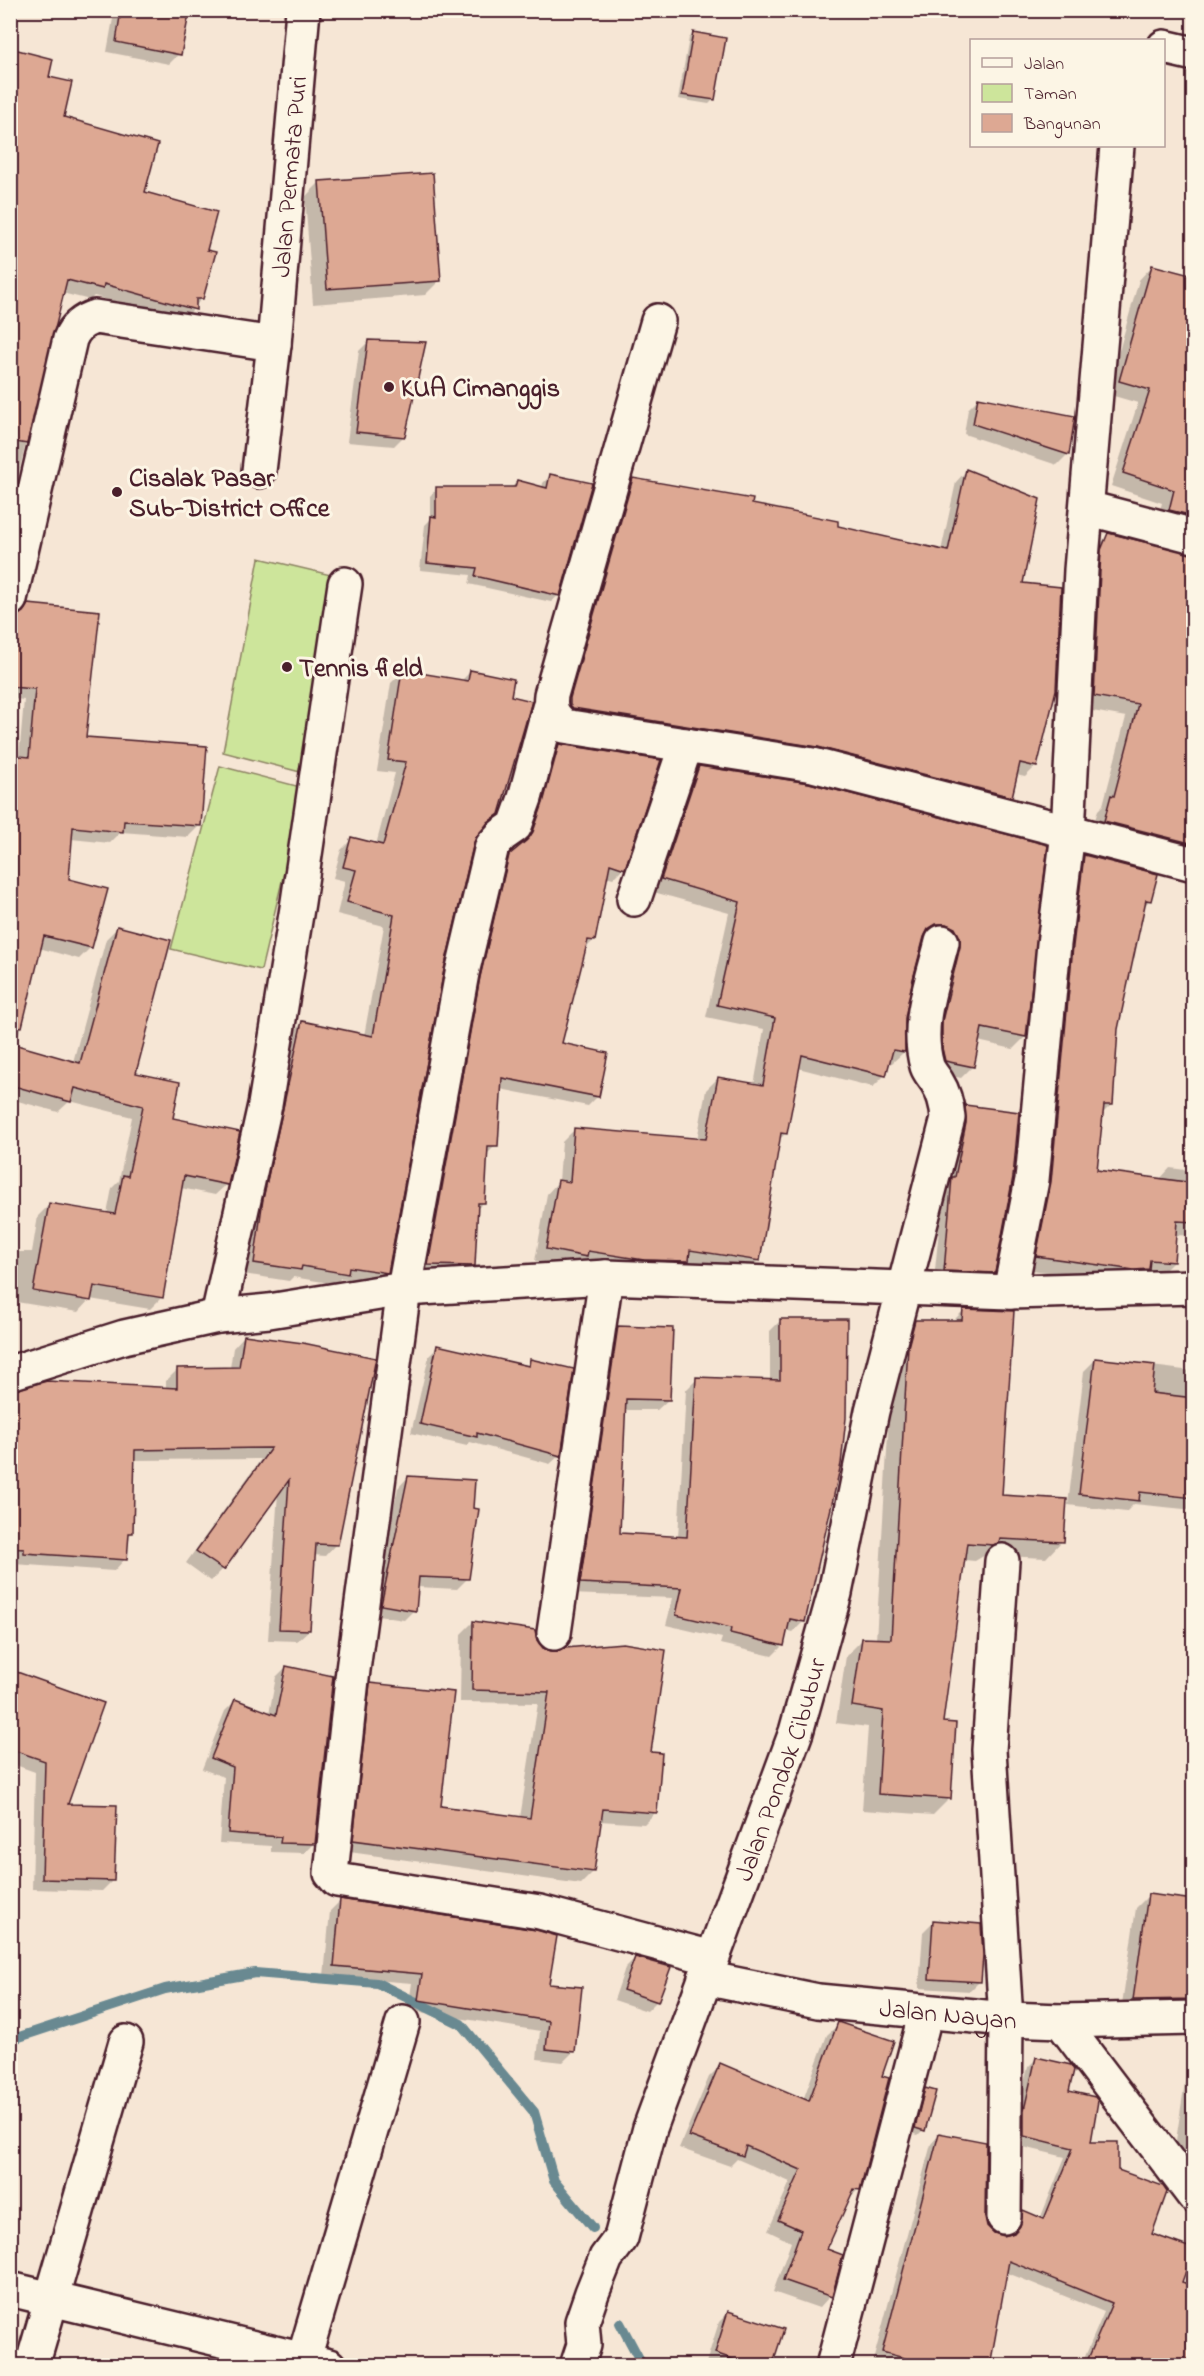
<svg xmlns="http://www.w3.org/2000/svg" width="1204" height="2376" viewBox="0 0 1204 2376" font-family="'Indie Flower',sans-serif">
  <rect width="100%" height="100%" fill="#f6e6d5"/>
  <filter id="ink" filterUnits="userSpaceOnUse"><feTurbulence type="fractalNoise" baseFrequency=".0167" numOctaves="2"/><feDisplacementMap in="SourceGraphic" scale="12" xChannelSelector="R" yChannelSelector="G"/><feConvolveMatrix kernelMatrix="1 2 1 2 8 2 1 2 1" color-interpolation-filters="sRGB"/></filter>
  <g filter="url(#ink)">
    <g fill="#cde59b" stroke="#8c8263" stroke-width="1.5">
      <path d="M259 558 356 581 308 774 223 752Z"/>
      <path d="M220 766 304 788 261 970 171 949Z"/>
    </g>
    <g fill="#0003">
      <path d="M116 10H162L179 54 169 64 107 52 114 13Z"/>
      <path d="M694 34 714 99 709 104 678 99 689 38Z"/>
      <path d="M10 50 47 78 62 118 205 251 202 298 183 321 94 296 90 300 62 293 14 492 10 495Z"/>
      <path d="M320 182 440 280 425 295 313 304 305 197Z"/>
      <path d="M1152 266 1194 278V535L1156 523 1162 503 1111 486 1138 403 1107 394 1139 280Z"/>
      <path d="M369 341 404 436 394 446 347 442 359 351Z"/>
      <path d="M978 399 1074 417 1067 455 1057 465 964 434 968 409Z"/>
      <path d="M966 471 1021 584 1036 766 1025 777 1016 775 1011 797 1000 807 559 715 622 490 633 479 941 551 956 482Z"/>
      <path d="M551 475 559 595 551 602 469 584 471 575 420 570 425 525 430 520V496L437 488H511L517 482 542 488 543 483Z"/>
      <path d="M1109 535 1194 556V861L1091 834 1098 810 1103 805 1126 717 1081 709 1096 548Z"/>
      <path d="M29 605 85 738 200 825 188 837 121 832 110 843 71 839 68 880 91 947 79 959 39 948 16 1046 73 1062 106 939 117 928 134 1074 227 1184 215 1195 181 1188 161 1298 150 1309 90 1299 78 1312 10 1301V1252H32L38 1216 49 1205 107 1214 112 1188 119 1181 132 1117 70 1101 58 1112 14 1100 10 1103V756L19 757 24 700 14 699 15 693H10V618L17 617Z"/>
      <path d="M402 672 461 681 470 672 498 813 472 841 442 969 387 1272 375 1283 341 1278 335 1284 293 1277 289 1281 243 1274 291 1034 302 1023 364 1036 384 926 337 914 345 881 333 878 341 850 352 839 376 845 395 773 377 771 391 683Z"/>
      <path d="M559 745 623 868 613 878 606 876 593 941 584 950 560 1045 598 1096 588 1106 500 1089 496 1145 486 1155 484 1202 476 1210 473 1265 463 1275 419 1274 500 867 523 844 534 814 549 755Z"/>
      <path d="M699 768 1046 846 1025 1037 1013 1049 978 1041 973 1066 961 1078 934 1072V935L923 936 904 1018V1052L892 1063H888L885 1075 873 1087 798 1068 786 1133 778 1141 759 1260 747 1272 685 1263 675 1273 574 1268 535 1261 547 1194 559 1181 562 1142 574 1130 697 1140 706 1090 718 1078 754 1085 764 1029 706 1017 729 913 650 891 687 780Z"/>
      <path d="M1085 856 1150 900 1143 907 1116 1029 1111 1105 1101 1115 1095 1171 1159 1180 1170 1168 1194 1171V1236L1175 1235 1173 1262 1160 1275 1120 1282 1024 1269 1072 870Z"/>
      <path d="M966 1107 993 1272 983 1282 934 1280 943 1189 956 1117Z"/>
      <path d="M963 1311 1001 1497 1062 1541 1046 1558 985 1555 975 1561 964 1560 942 1723 950 1798 933 1815 862 1810 868 1727 836 1723 846 1656 862 1640H876L892 1365 899 1338 916 1321 952 1322Z"/>
      <path d="M781 1320 804 1621 793 1632 786 1630 783 1645 772 1656 720 1644 722 1638 666 1625 673 1598 570 1594 608 1338 618 1327 668 1400 657 1410H624L618 1535 678 1538 686 1390 697 1379 770 1381V1331Z"/>
      <path d="M1194 1325V1510L1134 1504 1126 1512 1068 1505 1084 1371 1096 1359 1192 1371Z"/>
      <path d="M244 1336 336 1544 325 1556 313 1555 309 1630 297 1641 268 1640 278 1492 223 1569 211 1581 186 1563 261 1459 133 1460 132 1533 127 1537 125 1559 114 1571 13 1564 14 1560H10V1393L166 1389V1381L178 1369 230 1368 233 1348Z"/>
      <path d="M438 1347 525 1367 531 1361 560 1455 550 1464 470 1442 467 1446 411 1433 429 1356Z"/>
      <path d="M408 1477 467 1579 457 1589 417 1587 414 1610 404 1620 371 1615 398 1488Z"/>
      <path d="M473 1622 535 1641 650 1753 656 1812 644 1824 600 1821 593 1872 581 1884 342 1851 359 1696 371 1684 439 1807 520 1818 538 1703 460 1702 461 1634Z"/>
      <path d="M286 1667 314 1843 304 1853 271 1852V1846L219 1843 224 1777 202 1769 225 1711 235 1701 269 1714 276 1677Z"/>
      <path d="M10 1672 102 1704 66 1805 113 1880 102 1891 32 1889 35 1772 10 1763Z"/>
      <path d="M1148 1896 1194 1902V2016L1121 2011 1136 1908Z"/>
      <path d="M340 1901 547 1985 573 2052 563 2062 537 2059 540 2031 408 2010 412 1983 324 1976 330 1911Z"/>
      <path d="M933 1922 980 1981 970 1991 919 1988 923 1932Z"/>
      <path d="M635 1958 657 2001 647 2011 614 2000 625 1968Z"/>
      <path d="M839 2024 880 2077 859 2189 847 2200 825 2250 841 2256 830 2296 819 2308 773 2292 791 2242 768 2231 790 2182 737 2159 730 2166 679 2148 709 2077 721 2065 803 2100 827 2035Z"/>
      <path d="M1194 2045V2163L1173 2160 1190 2049Z"/>
      <path d="M1037 2058 1067 2092 1089 2143 1116 2171 1150 2235 1180 2283 1194 2366H1081L1104 2312 1005 2272 988 2366H890L873 2361 931 2144 940 2134 984 2217 986 2226 993 2234 1004 2237 1012 2235 1014 2221 1023 2212 1040 2219 1065 2157 1015 2145V2120L1028 2067Z"/>
      <path d="M926 2090 923 2130 918 2135 911 2133 921 2095Z"/>
      <path d="M729 2312 770 2366H712L706 2363 719 2322Z"/>
    </g>
    <g fill="none" stroke-linecap="round" stroke-linejoin="round">
      <g stroke="#698991" stroke-width="10">
        <path d="M10 2040 165 1989 255 1973 377 1983 461 2024 534 2112 554 2181 593 2228"/>
        <path d="M620 2323 643 2366"/>
      </g>
    </g>
    <g fill="#dda893" stroke="#4a1f2b" stroke-width="1.5">
      <path d="M121 10H170L189 14 181 55 116 42Z"/>
      <path d="M693 32 726 38 715 100 682 95Z"/>
      <path d="M10 48 53 59 49 77 72 82 64 117 158 144 145 192 217 212 207 250 216 252 203 299H196V310L104 284 103 289 67 280 27 444 10 441Z"/>
      <path d="M433 173 441 281 327 289 319 181Z"/>
      <path d="M1152 265 1194 276V516L1169 510 1174 490 1123 473 1150 390 1119 381Z"/>
      <path d="M368 340 426 342 405 437 356 432Z"/>
      <path d="M978 397 1075 416 1069 455 973 424Z"/>
      <path d="M966 469 1040 499 1023 583 1061 587 1056 690 1037 767 1020 763 1012 797 818 747 573 708 570 705V698L633 478 753 499 752 504 838 521V526L948 551Z"/>
      <path d="M550 474 592 483 560 596 475 576 477 568 427 563 431 516 436 517V487H515L517 480 547 488Z"/>
      <path d="M1108 533 1194 554V844L1104 821 1111 795 1114 796 1138 704 1094 696 1101 550Z"/>
      <path d="M28 604 100 611 86 737 207 746 201 826 124 821 123 832 73 827 69 879 108 889 92 948 44 936 22 1027 10 1026V755L29 757 35 689 10 687V617L23 612Z"/>
      <path d="M402 670 468 681 470 670 514 679 511 696 532 701 499 814 488 822 474 842 444 970 388 1273 349 1267 348 1274 302 1266 301 1270 254 1263 263 1199 302 1021 373 1036 394 915 347 902 356 870 343 867 351 837 383 845 406 762 388 760Z"/>
      <path d="M559 744 661 760 625 869 610 864 595 941 588 940 562 1043 608 1053 599 1097 502 1078 498 1146H488L485 1203H478L475 1266 428 1265 480 977 509 855 526 841 533 832 543 803Z"/>
      <path d="M699 766 809 783 1048 845 1026 1037 982 1028 974 1067 945 1061 942 1048V1021L960 947V938L955 928 946 924H936L928 929 924 937 912 983 905 1018V1052L893 1050 886 1076 802 1055 787 1134 781 1133 760 1261 690 1250 689 1261 644 1260 588 1251 587 1257 546 1249 558 1180 570 1182 574 1128 706 1139 718 1077 763 1085 775 1018 717 1005 740 902 661 879Z"/>
      <path d="M1084 855 1158 874 1151 901 1146 900 1118 1029 1113 1105H1104L1097 1170 1194 1183V1222L1177 1221 1174 1262 1150 1260 1149 1269 1134 1270 1036 1256 1051 1182 1073 946Z"/>
      <path d="M117 926 171 940 136 1073 180 1082 173 1118 240 1132 228 1185 184 1176 163 1298 94 1286 91 1301 33 1291 49 1203 115 1214 123 1175 128 1176 143 1106 75 1088 71 1102 10 1085V1043L80 1063Z"/>
      <path d="M965 1105 1019 1112 1013 1177 995 1273 944 1271 952 1177H955L966 1123Z"/>
      <path d="M963 1309 1014 1311 1002 1495 1067 1499 1064 1542 1000 1539 999 1543 993 1545 967 1543 943 1722 956 1723 951 1799 878 1794 883 1711 852 1706 862 1638 891 1639 908 1347 915 1320H962Z"/>
      <path d="M780 1319H847L846 1418 841 1464 805 1622 790 1619 784 1646 730 1633 731 1628 676 1615 682 1588 580 1583 618 1326 673 1328 670 1400 626 1399 620 1533 687 1537 696 1377 780 1380Z"/>
      <path d="M244 1335 303 1343 376 1358 338 1545 316 1544 310 1630 279 1629 289 1480 224 1570 196 1551 271 1448 135 1450 133 1533H129L127 1560 24 1553V1549L10 1548V1391L47 1381 177 1388V1368L239 1367Z"/>
      <path d="M437 1345 529 1366 530 1359 574 1369 561 1456 477 1433V1437L420 1424Z"/>
      <path d="M1095 1358 1155 1365 1152 1393 1194 1398V1498L1140 1492 1139 1501 1079 1494Z"/>
      <path d="M408 1476 475 1480 473 1508 479 1509 469 1579 419 1577 416 1611 381 1605Z"/>
      <path d="M473 1621 535 1630 537 1640 543 1648 551 1651H560L565 1648 623 1643 666 1650 651 1752 662 1753 657 1813 603 1809 594 1872 353 1840 370 1683 454 1692 441 1806 530 1818 549 1692 472 1690Z"/>
      <path d="M286 1666 333 1676 315 1844 280 1843 281 1837 228 1833 233 1767 211 1758 235 1699 276 1715Z"/>
      <path d="M17 1672 104 1703 68 1804 117 1805 114 1881 42 1879 45 1761 10 1749V1692Z"/>
      <path d="M1148 1894 1194 1900V1999L1133 2000Z"/>
      <path d="M340 1899 536 1930 557 1936 549 1984 582 1987 575 2052 546 2049 549 2021 418 2000 422 1974 334 1966Z"/>
      <path d="M933 1920 981 1924 983 1955 981 1982 929 1979Z"/>
      <path d="M635 1957 671 1967 658 2002 623 1990Z"/>
      <path d="M838 2022 894 2041 882 2076 889 2078 860 2190 854 2189 827 2249 843 2255 832 2297 783 2280 801 2230 778 2220 801 2170 746 2146 743 2156 689 2136 720 2063 809 2101Z"/>
      <path d="M1036 2057 1071 2065 1074 2070 1069 2091 1095 2097 1098 2101 1091 2142H1118V2170L1163 2186 1167 2192 1152 2234 1194 2249 1182 2282 1194 2286V2366H1085L1112 2303 1009 2261 990 2366H933L882 2352 939 2133 986 2142 985 2217 987 2226 994 2233 1004 2236 1014 2233 1020 2226 1023 2210 1044 2219 1073 2148 1024 2136V2110Z"/>
      <path d="M925 2088 936 2091 925 2131 915 2128Z"/>
      <path d="M728 2311 784 2329 772 2366H752L715 2353Z"/>
    </g>
    <g fill="none" stroke-linecap="round" stroke-linejoin="round">
      <g stroke="#4a1f2b" stroke-width="38">
        <g id="minor">
          <path d="M1164 47 1194 54"/>
          <path d="M658 321 551 695C549 710 553 716 564 726L813 765 1194 864"/>
          <path id="s1" d="M259 471 274 344 303 10"/>
          <path d="M1087 508 1194 536"/>
          <path d="M10 599 70 339C75 327 82 321 95 317L274 344"/>
          <path d="M549 708 525 798 515 826 502 835 492 846 462 973 404 1289 353 1670 331 1873 337 1880 540 1912 712 1958"/>
          <path d="M634 899 686 745"/>
          <path d="M1010 1292 1032 1180 1054 944 1068 833 1081 570 1117 146"/>
          <path d="M218 1316 265 1105 298 902 345 584"/>
          <path d="M10 1373 124 1337 218 1316 269 1311 404 1289 606 1277 1010 1292 1194 1287"/>
          <path d="M1002 1561 989 1750 1006 2019 1004 2217"/>
          <path d="M554 1633 606 1277"/>
          <path id="s2" d="M705 1978 818 2001 1006 2019 1061 2021 1194 2018"/>
          <path d="M1061 2021 1194 2196"/>
          <path d="M10 2289 329 2366"/>
          <path d="M304 2358 403 2022"/>
          <path d="M32 2366 126 2042"/>
          <path id="s3" d="M577 2366 584 2345 582 2322 592 2293 606 2258 621 2238 650 2128 796 1732 835 1593 872 1411 948 1118C947 1105 944 1093 937 1082 934 1077 929 1072 927 1066 915 1024 932 983 942 942"/>
          <path d="M833 2366 926 2012"/>
        </g>
      </g>
      <use href="#minor" stroke="#fcf5e5" stroke-width="33"/>
    </g>
  </g>
  <g fill="#4a1f2b" stroke="#fcf5e5" stroke-width="2">
    <circle cx="389" cy="387" r="6"/>
    <circle cx="117" cy="492" r="6"/>
    <circle cx="287" cy="667" r="6"/>
  </g>
  <g text-anchor="middle" stroke-width="6" stroke-linejoin="round" paint-order="stroke">
    <g font-size="26" fill="#4a1f2b" stroke="#fcf5e5">
      <text dy="9" stroke="none"><textPath href="#s1" startOffset="296">Jalan Permata Puri</textPath></text>
      <text dy="9" stroke="none"><textPath href="#s3" startOffset="634">Jalan Pondok Cibubur</textPath></text>
      <text dy="9" stroke="none"><textPath href="#s2" startOffset="246">Jalan Nayan</textPath></text>
    </g>
    <g font-size="26" font-weight="bold" fill="#4a1f2b" stroke="#fcf5e5" text-anchor="start">
      <text x="401" y="396">KUA Cimanggis</text>
      <text x="129" y="486">Cisalak Pasar<tspan x="129" dy="30">Sub-District Office</tspan></text>
      <text x="299" y="676">Tennis field</text>
    </g>
  </g>
  <rect width="1204" height="2376" fill="none" stroke="#fcf5e5" stroke-width="36"/>
  <rect x="18" y="18" width="1168" height="2340" fill="none" stroke="#4a1f2b" stroke-width="2" filter="url(#ink)"/>
  <rect x="970" y="39" width="195" height="108" fill="#fcf5e5" stroke="#b59f9b" stroke-width="1.5"/>
  <rect x="982" y="58" width="30" height="9" fill="#fcf5e5" stroke="#b59f9b" stroke-width="1.5"/>
  <text x="1024" y="69" font-size="18" fill="#4a1f2b">Jalan</text>
  <rect x="982" y="84" width="30" height="18" fill="#cde59b" stroke="#b59f9b" stroke-width="1.5"/>
  <text x="1024" y="99" font-size="18" fill="#4a1f2b">Taman</text>
  <rect x="982" y="114" width="30" height="18" fill="#dda893" stroke="#b59f9b" stroke-width="1.5"/>
  <text x="1024" y="129" font-size="18" fill="#4a1f2b">Bangunan</text>
</svg>
